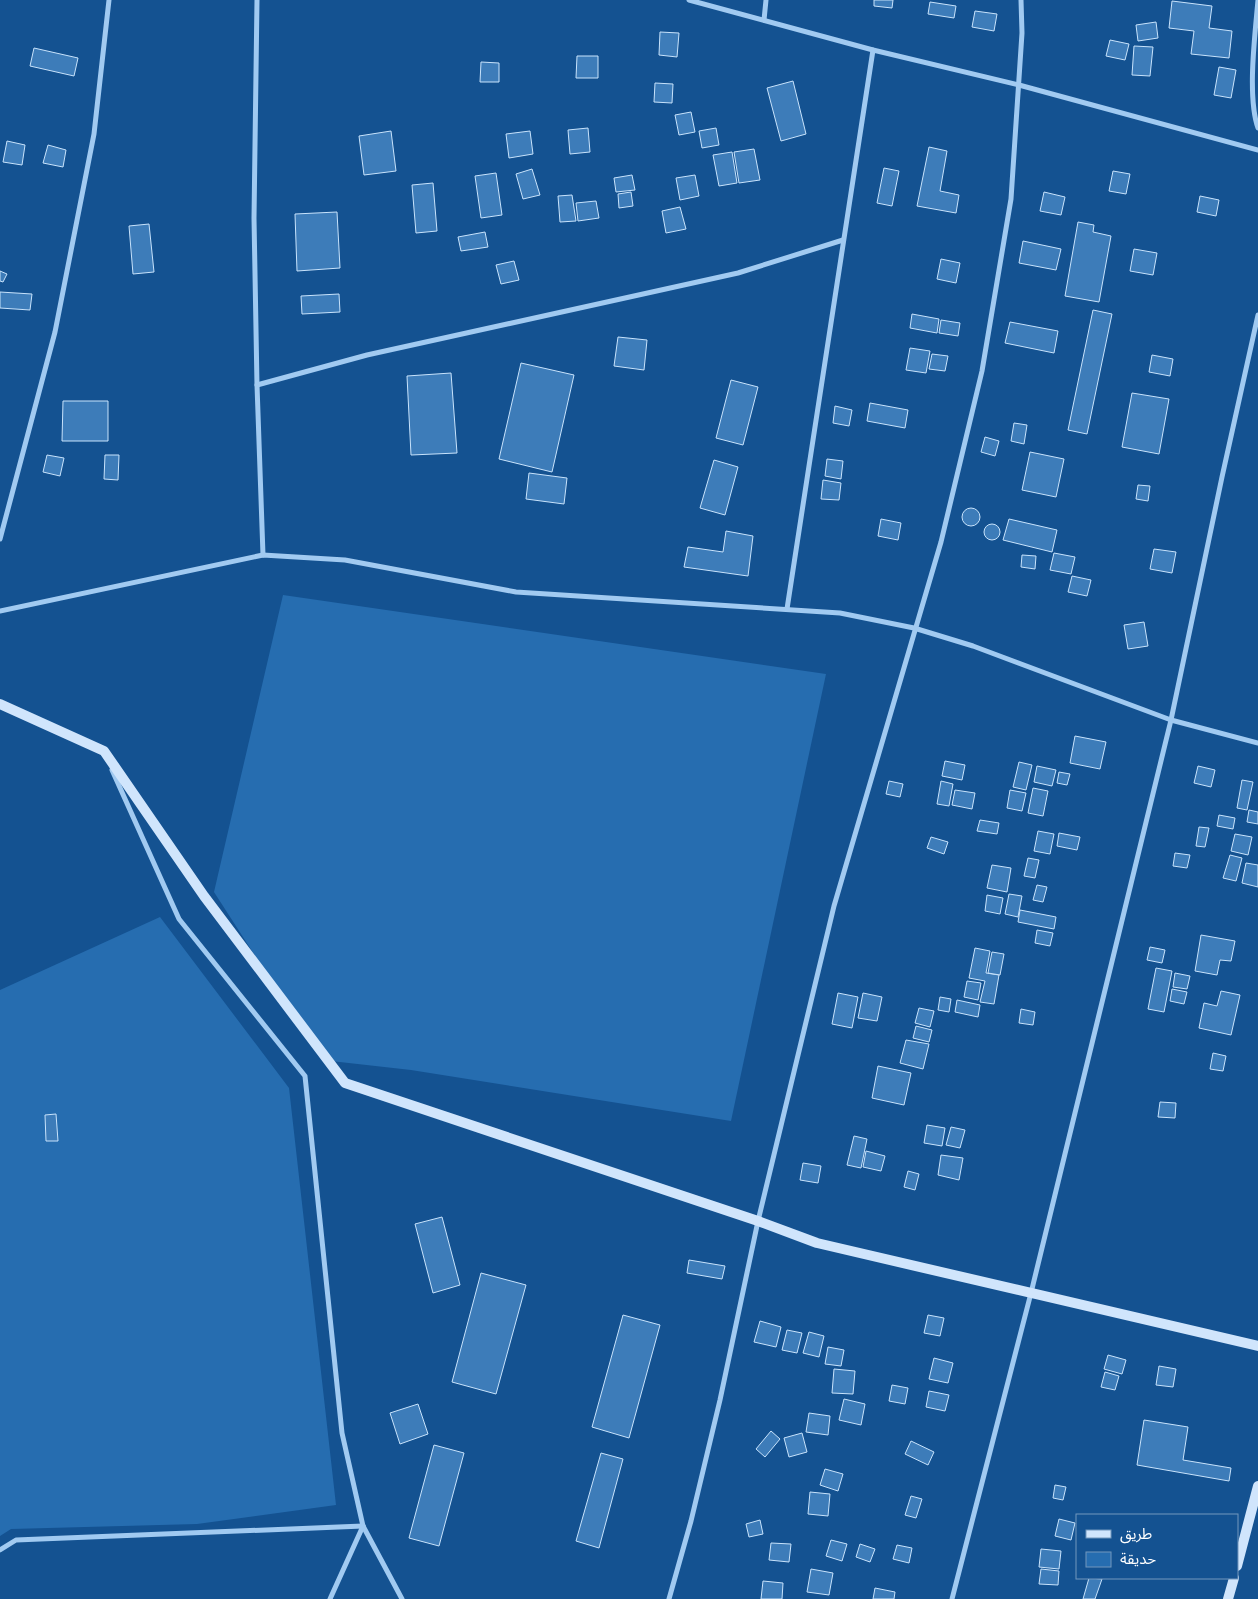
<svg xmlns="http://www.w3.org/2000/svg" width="1258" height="1599" viewBox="0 0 1258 1599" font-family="Commissioner,'Noto Sans Arabic',sans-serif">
  <rect width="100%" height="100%" fill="#145291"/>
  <g fill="#266db0">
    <path d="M283 595 826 674 731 1121 411 1070 322 1060 214 892Z"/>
    <path d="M160 917 289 1088 336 1505 197 1524 11 1529 0 1536V990Z"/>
  </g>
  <g fill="#3d7cb9" stroke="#c8e3fc">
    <path d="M874 0H893L892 8 874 6Z"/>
    <path d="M1172 1 1212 6 1209 28 1232 31 1229 58 1191 54 1194 31 1169 28Z"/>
    <path d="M930 2 956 6 954 18 928 14Z"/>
    <path d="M975 11 997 14 994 31 972 27Z"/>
    <path d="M1156 22 1158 38 1138 41 1136 25Z"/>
    <path d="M660 32 679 33 677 57 659 55Z"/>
    <path d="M1110 40 1129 44 1125 60 1106 56Z"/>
    <path d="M1134 46 1153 47 1150 76 1132 75Z"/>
    <path d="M34 48 78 58 74 76 30 66Z"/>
    <path d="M577 56H598V78H576Z"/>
    <path d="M481 62 499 63V82H480Z"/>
    <path d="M1219 67 1236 70 1231 98 1214 95Z"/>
    <path d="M793 81 806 134 781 141 767 88Z"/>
    <path d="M655 83 673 84 672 103 654 102Z"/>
    <path d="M691 112 695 132 679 135 675 115Z"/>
    <path d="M588 128 590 152 570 154 568 130Z"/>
    <path d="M716 128 719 145 702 148 699 131Z"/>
    <path d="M391 131 396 171 364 175 359 136Z"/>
    <path d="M530 131 533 154 509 158 506 134Z"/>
    <path d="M7 141 25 145 22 165 3 162Z"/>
    <path d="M48 145 66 150 63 167 43 163Z"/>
    <path d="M929 147 947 151 940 191 959 195 956 213 917 206Z"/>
    <path d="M754 149 760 180 739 183 734 152Z"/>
    <path d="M732 152 737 183 719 186 713 155Z"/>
    <path d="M884 168 899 171 892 206 877 203Z"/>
    <path d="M532 169 540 195 523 199 516 174Z"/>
    <path d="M1113 171 1130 174 1126 194 1109 191Z"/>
    <path d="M496 173 502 215 481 218 475 176Z"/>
    <path d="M632 175 635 190 616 192 614 178Z"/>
    <path d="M695 175 699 196 680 200 676 178Z"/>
    <path d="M433 183 437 231 416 233 412 185Z"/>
    <path d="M631 192 633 206 619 208 618 194Z"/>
    <path d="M1044 192 1065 197 1061 215 1040 211Z"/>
    <path d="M572 195 576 221 560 222 558 196Z"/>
    <path d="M1200 196 1219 200 1216 216 1197 212Z"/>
    <path d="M596 201 599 218 578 221 576 203Z"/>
    <path d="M680 207 686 229 666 233 662 211Z"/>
    <path d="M337 212 340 268 297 271 295 214Z"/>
    <path d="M1078 222 1094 225 1093 232 1111 236 1099 302 1065 296Z"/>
    <path d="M149 224 154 272 133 274 129 226Z"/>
    <path d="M485 232 488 247 461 251 458 237Z"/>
    <path d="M1023 241 1061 249 1056 270 1019 263Z"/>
    <path d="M1134 249 1157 253 1153 275 1130 271Z"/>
    <path d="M941 259 960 263 956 283 937 279Z"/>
    <path d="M514 261 519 280 501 284 496 265Z"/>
    <path d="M0 271 7 274 3 282 0 281Z"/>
    <path d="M0 292 32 294 30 310 0 308Z"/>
    <path d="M339 294 340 312 302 314 301 296Z"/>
    <path d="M1093 310 1112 314 1087 434 1068 430Z"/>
    <path d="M912 314 939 319 937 333 910 328Z"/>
    <path d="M941 320 960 323 958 336 939 333Z"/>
    <path d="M1010 322 1058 331 1054 353 1005 343Z"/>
    <path d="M618 337 647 340 644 370 614 366Z"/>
    <path d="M910 348 930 351 926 373 906 370Z"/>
    <path d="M932 354 948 356 945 371 929 369Z"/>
    <path d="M1152 355 1173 359 1170 376 1149 372Z"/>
    <path d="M521 363 574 375 552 472 499 459Z"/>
    <path d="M451 373 457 453 411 455 407 376Z"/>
    <path d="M731 380 758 387 743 445 716 438Z"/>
    <path d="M1132 393 1169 399 1159 454 1122 447Z"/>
    <path d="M63 401H108V441H62Z"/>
    <path d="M870 403 908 410 905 428 867 421Z"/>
    <path d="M835 406 852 410 849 426 833 423Z"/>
    <path d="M1014 423 1027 425 1024 444 1011 441Z"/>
    <path d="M985 437 999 441 995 456 981 452Z"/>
    <path d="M1030 452 1064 459 1056 497 1022 490Z"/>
    <path d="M47 455 64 458 60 476 43 472Z"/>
    <path d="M105 455H119L118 480 104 479Z"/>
    <path d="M827 459 843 461 841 479 825 476Z"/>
    <path d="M714 460 738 467 725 515 700 508Z"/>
    <path d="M529 473 567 478 564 504 526 499Z"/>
    <path d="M823 480 841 483 839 500 821 499Z"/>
    <path d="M1138 485 1150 486 1148 501 1136 499Z"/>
    <circle cx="971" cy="517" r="9"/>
    <path d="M881 519 901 523 898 540 878 536Z"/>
    <path d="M1009 519 1057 530 1052 552 1003 540Z"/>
    <circle cx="992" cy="532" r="8"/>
    <path d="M726 531 753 536 748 576 684 567 688 547 723 552Z"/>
    <path d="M1154 549 1176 552 1172 573 1150 569Z"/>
    <path d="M1054 553 1075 557 1071 574 1050 570Z"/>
    <path d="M1022 555 1036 556 1035 569 1021 567Z"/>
    <path d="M1072 576 1091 580 1087 596 1068 592Z"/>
    <path d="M1144 622 1148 646 1128 649 1124 625Z"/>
    <path d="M1075 736 1106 742 1100 769 1070 763Z"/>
    <path d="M945 761 965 765 962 780 942 776Z"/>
    <path d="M1019 762 1032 765 1026 790 1013 787Z"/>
    <path d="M1037 766 1056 770 1052 786 1034 782Z"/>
    <path d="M1198 766 1215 770 1211 787 1194 783Z"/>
    <path d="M1059 772 1070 774 1067 785 1057 783Z"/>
    <path d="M1242 780 1253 782 1247 810 1237 808Z"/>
    <path d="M889 781 903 784 900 797 886 794Z"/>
    <path d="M941 781 953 784 949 806 937 804Z"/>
    <path d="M1033 788 1048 791 1043 816 1028 813Z"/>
    <path d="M955 790 975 793 972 809 952 805Z"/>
    <path d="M1010 790 1026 793 1022 811 1007 808Z"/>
    <path d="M1249 810 1258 812V824L1247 822Z"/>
    <path d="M1219 815 1235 818 1233 829 1217 826Z"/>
    <path d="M980 820 999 823 997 834 977 831Z"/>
    <path d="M1199 827 1209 828 1205 847 1196 846Z"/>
    <path d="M1038 831 1054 834 1050 854 1034 851Z"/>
    <path d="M1059 833 1080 837 1077 850 1057 846Z"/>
    <path d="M1235 834 1252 837 1248 855 1231 851Z"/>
    <path d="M931 837 948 842 944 854 927 848Z"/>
    <path d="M1175 853 1190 855 1187 868 1173 866Z"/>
    <path d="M1230 855 1242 858 1236 881 1223 878Z"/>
    <path d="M1028 858 1039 860 1035 878 1024 876Z"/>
    <path d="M1246 863 1258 865V887L1242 883Z"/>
    <path d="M992 865 1011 868 1007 892 987 888Z"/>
    <path d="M1037 885 1047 887 1043 902 1033 900Z"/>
    <path d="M1009 894 1022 896 1018 917 1005 914Z"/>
    <path d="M987 895 1003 898 1000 914 985 911Z"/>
    <path d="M1020 910 1056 917 1054 929 1018 922Z"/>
    <path d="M1037 930 1053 933 1050 946 1035 943Z"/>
    <path d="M1201 935 1235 941 1231 961 1220 960 1217 975 1195 971Z"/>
    <path d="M1150 947 1165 950 1162 963 1147 960Z"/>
    <path d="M975 948 990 951 986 973 999 975 994 1004 980 1002 985 981 969 978Z"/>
    <path d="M992 952 1004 954 1000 975 988 973Z"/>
    <path d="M1156 968 1172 971 1164 1012 1148 1009Z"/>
    <path d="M1175 973 1190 976 1187 989 1173 987Z"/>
    <path d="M967 981 981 983 978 1000 964 997Z"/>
    <path d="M1172 989 1187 992 1184 1004 1170 1001Z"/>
    <path d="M1221 991 1240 995 1231 1035 1199 1028 1204 1003 1217 1006Z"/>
    <path d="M838 993 858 997 852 1028 832 1024Z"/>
    <path d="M863 993 882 997 877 1021 858 1018Z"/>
    <path d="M940 997 951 999 949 1012 938 1010Z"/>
    <path d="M957 1000 980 1005 978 1017 955 1012Z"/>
    <path d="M919 1008 934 1011 930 1027 915 1023Z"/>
    <path d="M1021 1009 1035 1012 1033 1025 1019 1023Z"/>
    <path d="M916 1026 932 1030 929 1042 913 1038Z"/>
    <path d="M906 1040 929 1044 923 1069 900 1063Z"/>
    <path d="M1213 1053 1226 1056 1223 1071 1210 1069Z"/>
    <path d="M878 1066 911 1073 904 1105 872 1098Z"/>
    <path d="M1160 1102 1176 1103 1175 1118 1158 1117Z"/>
    <path d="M56 1114 58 1141H46L45 1115Z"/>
    <path d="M927 1125 945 1128 942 1146 924 1143Z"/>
    <path d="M951 1127 965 1130 960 1148 946 1145Z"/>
    <path d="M854 1136 867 1139 861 1168 847 1165Z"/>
    <path d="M866 1151 885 1156 881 1171 863 1167Z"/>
    <path d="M941 1155 963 1158 959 1180 938 1175Z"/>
    <path d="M803 1163 821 1166 818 1183 800 1180Z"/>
    <path d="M908 1171 919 1174 915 1190 904 1187Z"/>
    <path d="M442 1217 460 1285 433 1293 415 1224Z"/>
    <path d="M689 1260 725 1266 722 1279 687 1273Z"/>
    <path d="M481 1273 526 1285 496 1394 452 1382Z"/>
    <path d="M623 1315 660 1325 629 1438 592 1427Z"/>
    <path d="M928 1315 944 1318 940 1336 924 1333Z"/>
    <path d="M760 1321 781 1327 776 1347 754 1342Z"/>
    <path d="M787 1330 802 1333 797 1353 782 1350Z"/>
    <path d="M809 1332 824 1336 819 1357 803 1353Z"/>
    <path d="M828 1347 844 1350 841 1366 825 1364Z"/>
    <path d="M1108 1355 1126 1360 1122 1374 1104 1369Z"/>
    <path d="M934 1358 953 1363 948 1383 929 1379Z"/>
    <path d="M1159 1366 1176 1369 1173 1387 1156 1385Z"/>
    <path d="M834 1369 855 1371 853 1394 832 1393Z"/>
    <path d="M1105 1372 1119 1376 1115 1390 1101 1387Z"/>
    <path d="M892 1385 908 1388 905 1404 889 1401Z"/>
    <path d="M929 1391 949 1395 945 1411 926 1407Z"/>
    <path d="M844 1399 865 1404 861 1425 839 1420Z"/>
    <path d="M418 1404 428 1434 400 1444 390 1413Z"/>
    <path d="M809 1413 830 1416 828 1435 806 1432Z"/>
    <path d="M1144 1420 1188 1427 1183 1460 1231 1468 1229 1481 1137 1465Z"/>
    <path d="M771 1431 780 1439 765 1457 756 1449Z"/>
    <path d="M802 1433 807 1452 789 1457 784 1438Z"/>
    <path d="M911 1441 934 1452 928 1465 905 1454Z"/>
    <path d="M434 1445 464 1453 439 1546 409 1538Z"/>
    <path d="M601 1453 623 1459 599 1548 576 1541Z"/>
    <path d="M825 1469 843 1474 838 1491 820 1485Z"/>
    <path d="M1055 1485 1066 1487 1063 1500 1053 1498Z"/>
    <path d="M810 1492 830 1494 828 1516 808 1514Z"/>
    <path d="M911 1496 922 1499 916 1518 905 1515Z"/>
    <path d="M1059 1519 1075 1523 1071 1540 1055 1536Z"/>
    <path d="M760 1520 763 1534 749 1537 746 1524Z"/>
    <path d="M831 1540 847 1544 842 1561 826 1556Z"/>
    <path d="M771 1543 791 1544 789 1562 769 1560Z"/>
    <path d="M860 1544 875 1549 870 1562 856 1557Z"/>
    <path d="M897 1545 912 1548 909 1563 893 1559Z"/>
    <path d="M1041 1549 1061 1551 1059 1569 1039 1567Z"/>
    <path d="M811 1569 833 1573 829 1595 807 1592Z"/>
    <path d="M1041 1569 1059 1571 1058 1585 1039 1584Z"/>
    <path d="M1089 1578 1102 1579 1095 1599H1083Z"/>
    <path d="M763 1581 783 1583 782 1599H761Z"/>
    <path d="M875 1588 895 1592 894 1599H873Z"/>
  </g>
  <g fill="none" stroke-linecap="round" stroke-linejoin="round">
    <g stroke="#a1caf1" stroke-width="5">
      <path d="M257 0 254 218 257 385 263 555"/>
      <path d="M689 0 873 50 1019 85 1258 150"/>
      <path d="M1258 0C1255 35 1247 97 1258 128"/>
      <path d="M764 20 766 0"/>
      <path d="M257 385 367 355 738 273 843 240"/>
      <path d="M0 539 55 332 94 134 109 0"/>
      <path d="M787 609 873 50"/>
      <path d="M0 611 263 555 345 560 516 592 840 613 914 628 973 646 1171 720 1258 743"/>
      <path d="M112 770 179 919 305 1076 342 1433 363 1526 402 1599"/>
      <path d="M0 1550 16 1540 363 1526"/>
      <path d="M330 1599 363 1526"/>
      <path d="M669 1599 691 1521 720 1400 758 1221 834 906 941 542 982 371 1011 199 1022 33 1021 0"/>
      <path d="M952 1599 1031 1293 1171 720 1222 477 1258 315"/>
    </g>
    <g stroke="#d0e5fc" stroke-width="10">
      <path d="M0 704 104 751 204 896 345 1083 758 1221 817 1243 1258 1346"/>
      <path d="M1237 1566 1258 1486"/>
      <path d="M1228 1599 1234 1578"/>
    </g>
  </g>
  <rect x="1076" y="1514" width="162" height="65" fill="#145291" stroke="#7297bd"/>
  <rect x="1086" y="1530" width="25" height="8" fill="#d0e5fc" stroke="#7297bd"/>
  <text x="1120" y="1539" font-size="15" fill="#ffffff">طريق</text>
  <rect x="1086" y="1552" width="25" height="15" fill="#266db0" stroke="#7297bd"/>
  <text x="1120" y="1564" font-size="15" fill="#ffffff">حديقة</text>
</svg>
